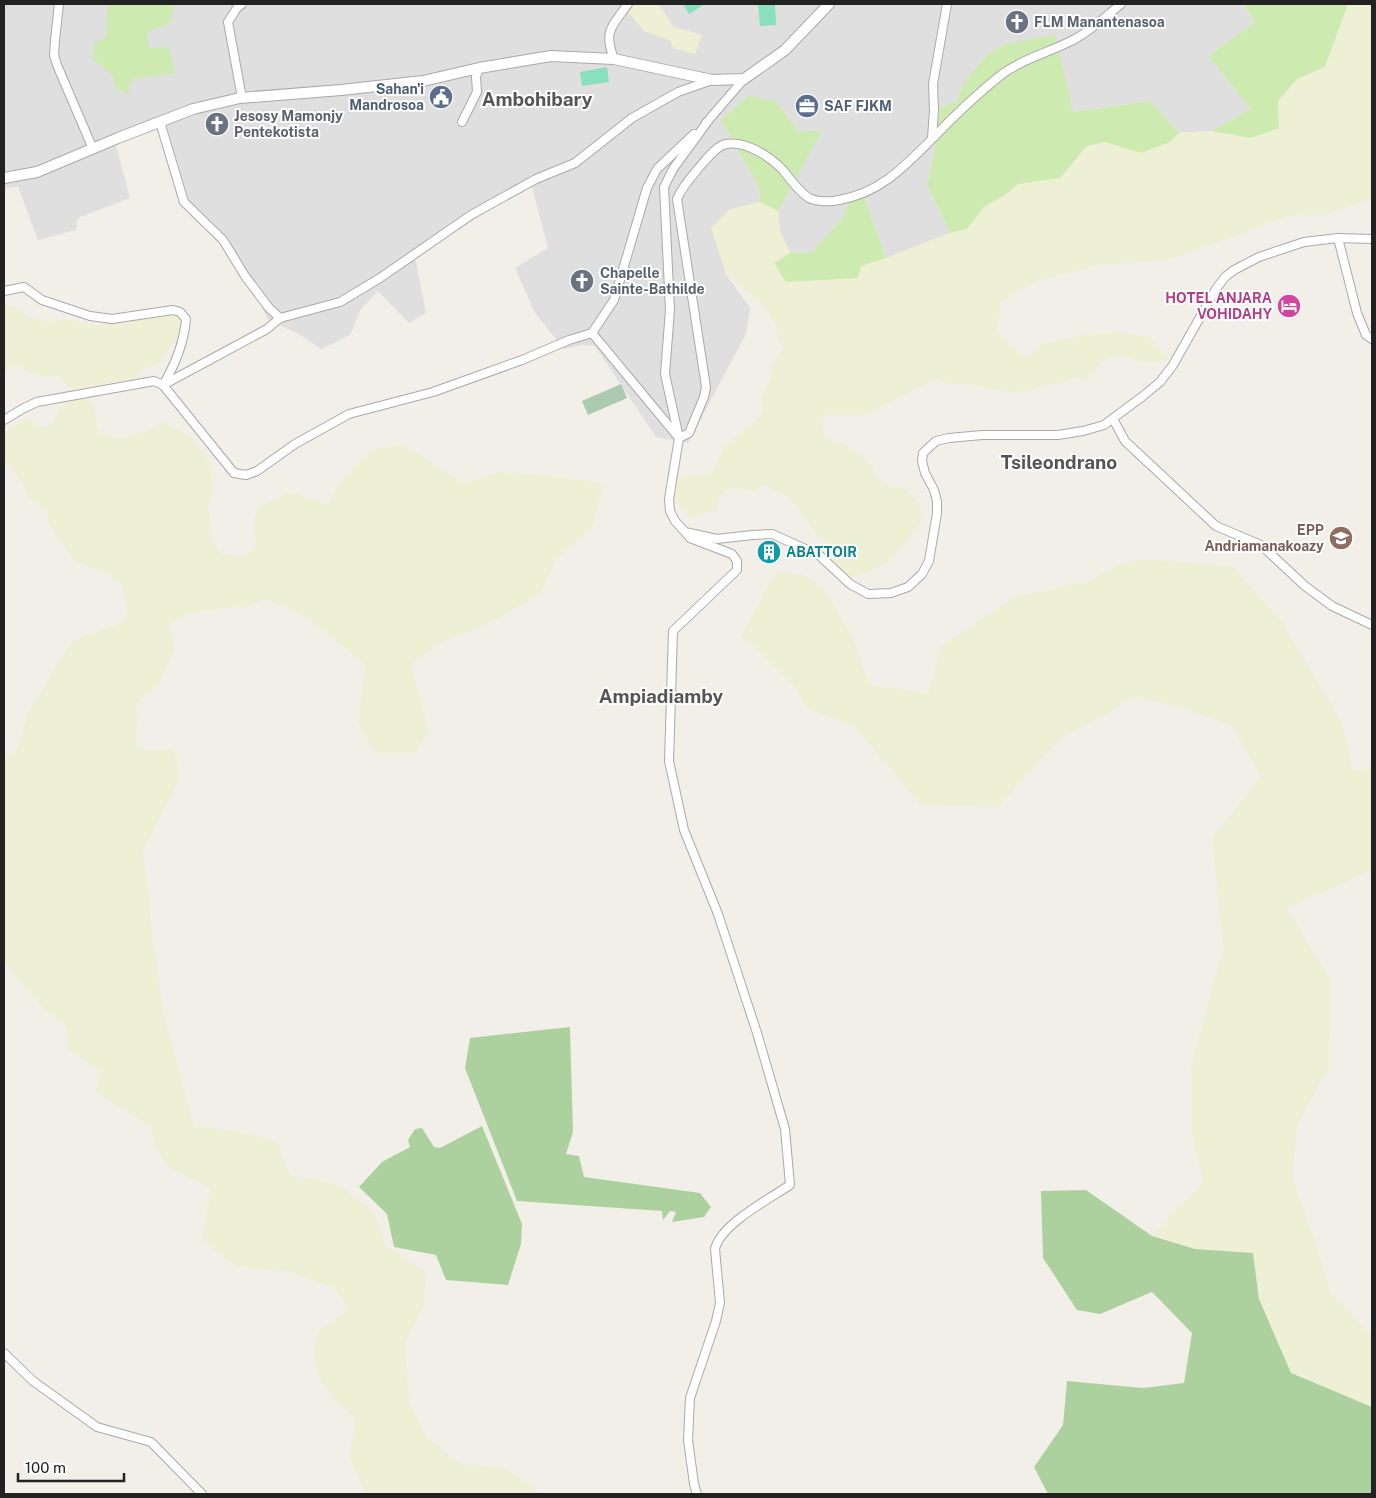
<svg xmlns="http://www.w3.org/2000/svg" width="1376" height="1498" viewBox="0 0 1376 1498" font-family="'Public Sans',sans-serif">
  <rect width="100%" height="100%" fill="#f2efe9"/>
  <path fill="#e0dfdf" d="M4 4H1242L1255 22 1208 56 1251 109 1211 131 1179 133 1150 101 1073 112 1005 44 987 55 963 83 957 101 939 125 927 185 950 233 886 258 864 196 852 194 843 218 812 252 790 253 779 230 778 211 821 130 799 132 776 101 721 120 759 187 760 202 729 210 726 274 750 308 746 334 688 443 656 437 595 346 582 345 564 349 535 313 515 268 548 248 532 187 501 203 415 257 426 313 409 323 378 291 361 309 350 335 321 349 297 333 268 320 228 238 189 200 164 117 121 133 116 145 130 198 78 218 76 230 38 240 18 187 4 188Z"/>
  <path fill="#ffffe5" d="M1330 531 1354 535 1353 546 1328 540Z"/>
  <g fill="#eef0d5">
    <path d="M628 4H658L674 27 702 35 695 54 673 48 671 41 644 31 625 8Z"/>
    <path d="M1348 4H1372V199L1327 214 1289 216 1172 259 1099 265 1037 281 1001 302 996 331 1023 356H1030L1042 344 1085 335 1124 332 1151 338 1170 360 1154 363 1139 361 1125 355 1109 358 1099 364 1095 374 1084 380 1073 378 1061 383 1045 385 1032 390 1010 392 964 384 946 383 939 378 911 391 865 415H823L824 438 844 444 862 454 873 467 876 476 890 488 903 486 920 504 921 523 896 554 884 565 851 578 833 562 832 554 827 543 817 536 804 515 785 495 765 485 750 491 735 489 725 491 719 500 717 509 695 517 687 515 673 498 676 483 683 477 704 475 711 473 725 446 757 419 763 411 760 400 773 374 771 366 784 348 778 340 777 327 762 304 726 274 711 228 729 210 760 202 778 211 780 230 790 253 774 263 786 282 858 278 861 266 886 258 950 233 967 229 984 207 1008 193 1018 184 1060 178 1087 146 1105 142 1141 153 1170 142 1179 133 1211 131 1251 138 1279 128 1278 101 1297 79 1325 67Z"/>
    <path d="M5 305 16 307 28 317 42 321 71 320 94 325 169 314 179 317 181 327 178 338 157 365 144 367 134 379 71 389 56 375 44 377 30 374 23 367 16 365 4 371Z"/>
    <path d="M86 396 95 406 96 426 100 434 122 438 144 432 163 422 191 437 211 463 212 491 209 507 212 541 220 553 244 558 255 546 253 521 261 505 291 492 328 505 343 478 371 450 402 444 464 483 501 472 578 479 604 484 593 525 557 559 540 595 477 629 441 642 411 665 429 731 416 753 376 754 358 723 365 665 310 620 267 599 248 606 195 612 169 624 175 649 159 684 136 705 138 750H174L180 779 143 851 152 929 163 1011 194 1126 240 1132 278 1142 290 1176 336 1183 374 1212 386 1246 426 1272 425 1303 405 1344 409 1402 427 1437 460 1464 506 1469 533 1487 540 1494H366L349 1457 355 1419 322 1385 314 1359 317 1333 349 1308 333 1288 291 1272 235 1266 202 1240 208 1208 210 1188 166 1166 156 1147 151 1127 96 1092 101 1072 69 1050 67 1028 40 1005 4 962V761L18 747 28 713 72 641 123 623 128 614 122 584 114 581 106 572 83 565 71 557 47 522 46 511 27 495 23 483 18 478 16 472 4 461V433L20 420 29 419 39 427 51 425 56 414 67 400Z"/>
    <path d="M1141 559 1232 566 1283 623 1309 667 1342 723 1353 771 1372 767V873L1366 872 1287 909 1331 980 1329 1066 1298 1125 1292 1177 1316 1244 1331 1293 1372 1336V1407L1291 1373 1259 1299 1253 1253 1195 1249 1152 1236 1203 1182 1191 1129V1067L1223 948 1212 838 1261 776 1231 725 1174 705 1135 697 1096 720 1063 736 998 807 920 804 854 726 807 709 793 685 753 645 740 637 777 571 805 575 825 590 853 637 869 684 928 694 941 646 1015 597 1090 581 1116 566Z"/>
  </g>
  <g fill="#cdebb0">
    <path d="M108 4H174L171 23 147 32 149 48 169 47 175 73 132 79 128 93 117 90 112 74 93 60 94 44 106 37Z"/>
    <path d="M1243 4H1348L1325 67 1297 79 1278 101 1279 128 1251 138 1211 131 1251 109 1208 56 1255 22Z"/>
    <path d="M1055 35 1073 112 1150 101 1179 133 1170 142 1141 153 1105 142 1087 146 1060 178 1018 184 1008 193 984 207 967 229 950 233 927 185 939 125 934 111 957 101 963 83 987 55 1005 44Z"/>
    <path d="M748 96 776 101 799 132 822 130 778 211 760 202 759 187 721 120Z"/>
    <path d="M864 196 886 258 861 266 858 278 786 282 774 263 790 253 812 252 843 218 850 199Z"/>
  </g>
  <g fill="#add19e">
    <path d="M570 1027 573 1132 566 1154 579 1156 584 1177 700 1193 711 1207 704 1217 672 1222 676 1212 670 1211 663 1220 662 1211 517 1201 465 1068 470 1038Z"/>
    <path d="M482 1126 522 1224 521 1244 508 1285 446 1280 436 1255 394 1247 387 1214 359 1187 382 1162 410 1147 408 1140 415 1129 422 1128 434 1147 440 1148Z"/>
    <path d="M1086 1190 1152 1236 1195 1249 1253 1253 1259 1299 1291 1373 1372 1407V1494H1048L1034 1467 1063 1425 1067 1381 1143 1388 1184 1383 1192 1333 1152 1292 1100 1314 1077 1310 1043 1258 1041 1191Z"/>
  </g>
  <path fill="#aacbaf" d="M621 384 627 398 588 415 582 401Z"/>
  <g fill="#88e0be">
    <path d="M683 4H705L689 14Z"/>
    <path d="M758 4H775L776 25 760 26Z"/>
    <path d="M607 67 609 82 582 86 580 72Z"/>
  </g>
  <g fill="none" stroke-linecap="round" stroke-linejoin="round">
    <g stroke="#a9a9a9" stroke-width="10">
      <g id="minor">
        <path d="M59 4 55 40 54 55 57 65 93 149"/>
        <path d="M242 4 237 8 228 22 242 98"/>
        <path d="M614 59C603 31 612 26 628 4"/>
        <path d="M708 121 673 169 664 187 670 310 665 374 679 438 669 499 670 511 675 521 685 532 717 539 752 535 772 534 819 555 850 584 868 594 891 593 908 587 922 574 929 561 937 513V501L934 490 925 473 922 461 923 453 936 441 949 438 982 435H1058L1083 431 1104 425 1143 396 1160 382 1173 365 1216 289 1225 277 1234 270 1259 257 1304 242 1338 238 1372 239"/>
        <path d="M160 122 184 202 223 240 245 276 269 308 280 318 340 302 380 278 471 215 536 179 575 163 632 118 678 92 712 80"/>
        <path d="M462 122 477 92 476 77 479 68"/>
        <path d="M706 123 744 79"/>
        <path d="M932 138 934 111 933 84 947 4"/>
        <path d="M1338 238 1357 313 1366 335 1372 339"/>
        <path d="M4 291 24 287 42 300 90 316 112 319 173 310 180 312 186 319C184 342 175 365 163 385"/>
        <path d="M592 333 679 438 689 433 704 397 706 387 677 199C683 185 693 175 703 163 709 156 717 146 726 144 746 140 770 157 783 170 790 179 799 192 809 198 817 202 830 202 839 200 880 193 904 167 932 139 953 117 977 94 1001 75 1022 59 1050 52 1073 40 1091 31 1106 16 1121 4"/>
        <path d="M163 385 267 329 280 318"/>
        <path d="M1113 419 1125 441 1216 526 1261 545 1305 586 1332 606 1372 625"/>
        <path d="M4 420 24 408 37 402 154 381 163 385 234 473 246 475 257 471 295 444 349 414 433 392 522 360 569 340 592 333 614 300 647 188 657 169 694 134"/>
        <path d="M686 533 690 538 732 554 737 561V570L673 631 669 761 684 830 718 914 757 1033 785 1129 790 1185C769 1199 721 1224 715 1249L720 1303 716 1321 690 1398 688 1440 694 1484 697 1494"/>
        <path d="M4 1353 33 1381 97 1427 151 1442 202 1494"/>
      </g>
    </g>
    <g stroke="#a9a9a9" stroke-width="12">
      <path id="tertiary" d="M4 178 37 172 118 138 193 109 240 98 341 90 423 81 479 68 551 56 614 59 712 80 744 79 785 50 829 4"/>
    </g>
    <use href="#minor" stroke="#fff" stroke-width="8"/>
    <use href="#tertiary" stroke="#fff" stroke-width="10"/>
  </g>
  <defs>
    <g id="church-disc" transform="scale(1.25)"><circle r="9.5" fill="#6b7280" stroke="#fff"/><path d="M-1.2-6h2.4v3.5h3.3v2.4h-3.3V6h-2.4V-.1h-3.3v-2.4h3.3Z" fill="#fff"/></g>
    <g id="civic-disc" transform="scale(1.25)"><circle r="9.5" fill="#5c6f8a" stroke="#fff"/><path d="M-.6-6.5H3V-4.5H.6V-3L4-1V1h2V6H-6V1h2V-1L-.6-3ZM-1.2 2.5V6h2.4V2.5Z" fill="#fff"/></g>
    <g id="office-disc" transform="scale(1.25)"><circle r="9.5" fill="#5c6f8a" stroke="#fff"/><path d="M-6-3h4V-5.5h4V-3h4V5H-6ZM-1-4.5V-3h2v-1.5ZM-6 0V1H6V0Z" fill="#fff"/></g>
    <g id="hotel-disc" transform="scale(1.25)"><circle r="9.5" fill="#d1479c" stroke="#fff"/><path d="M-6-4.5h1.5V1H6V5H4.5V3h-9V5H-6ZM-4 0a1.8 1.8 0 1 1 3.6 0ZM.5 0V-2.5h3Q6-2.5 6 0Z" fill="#fff"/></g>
    <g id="school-disc" transform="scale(1.25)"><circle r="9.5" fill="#8d6e63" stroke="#fff"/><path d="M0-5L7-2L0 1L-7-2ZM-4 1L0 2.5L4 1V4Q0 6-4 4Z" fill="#fff"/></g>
    <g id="building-disc" transform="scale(1.25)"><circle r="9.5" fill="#0f9aa8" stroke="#fff"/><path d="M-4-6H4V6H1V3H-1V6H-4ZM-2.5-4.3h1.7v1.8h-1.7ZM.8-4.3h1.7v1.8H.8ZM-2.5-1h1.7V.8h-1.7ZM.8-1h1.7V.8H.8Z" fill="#fff"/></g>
  </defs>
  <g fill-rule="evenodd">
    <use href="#church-disc" x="1017" y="22"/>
    <use href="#civic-disc" x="441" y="97"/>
    <use href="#office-disc" x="807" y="106"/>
    <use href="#church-disc" x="217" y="124"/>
    <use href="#church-disc" x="582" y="281"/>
    <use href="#hotel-disc" x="1289" y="306"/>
    <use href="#school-disc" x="1341" y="538"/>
    <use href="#building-disc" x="769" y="552"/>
  </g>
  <g text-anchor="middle" stroke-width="4" stroke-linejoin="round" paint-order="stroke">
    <g font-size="14" font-weight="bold" fill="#5b616d" stroke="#fff" text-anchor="start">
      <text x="1034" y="27">FLM Manantenasoa</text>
      <text x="234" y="121">Jesosy Mamonjy<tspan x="234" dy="16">Pentekotista</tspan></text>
      <text x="600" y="278">Chapelle<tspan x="600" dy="16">Sainte-Bathilde</tspan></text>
    </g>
    <g font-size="14" font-weight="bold" fill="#4e5e75" stroke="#fff" text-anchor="end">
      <text x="424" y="94">Sahan'i<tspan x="424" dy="16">Mandrosoa</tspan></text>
      <text x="824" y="111" text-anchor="start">SAF FJKM</text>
    </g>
    <g font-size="14" font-weight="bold" fill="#b23c85" stroke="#fff" text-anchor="end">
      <text x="1272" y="303">HOTEL ANJARA<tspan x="1272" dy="16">VOHIDAHY</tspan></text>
    </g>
    <g font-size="14" font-weight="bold" fill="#785e54" stroke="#fff" text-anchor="end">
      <text x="1324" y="535">EPP<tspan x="1324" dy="16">Andriamanakoazy</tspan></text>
    </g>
    <g font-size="14" font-weight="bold" fill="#0d838f" stroke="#fff" text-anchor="start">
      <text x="786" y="557">ABATTOIR</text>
    </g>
    <g font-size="19" font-weight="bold" fill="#555" stroke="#fff">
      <text x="537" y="106">Ambohibary</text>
      <text x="1059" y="469">Tsileondrano</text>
      <text x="661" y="703">Ampiadiamby</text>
    </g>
  </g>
  <rect width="1376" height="1498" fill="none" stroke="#222222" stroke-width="10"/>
  <path d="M18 1473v8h106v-8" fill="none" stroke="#222222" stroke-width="2.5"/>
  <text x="25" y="1473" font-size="15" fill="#222222" stroke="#ffffff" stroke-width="4" paint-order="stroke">100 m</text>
</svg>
